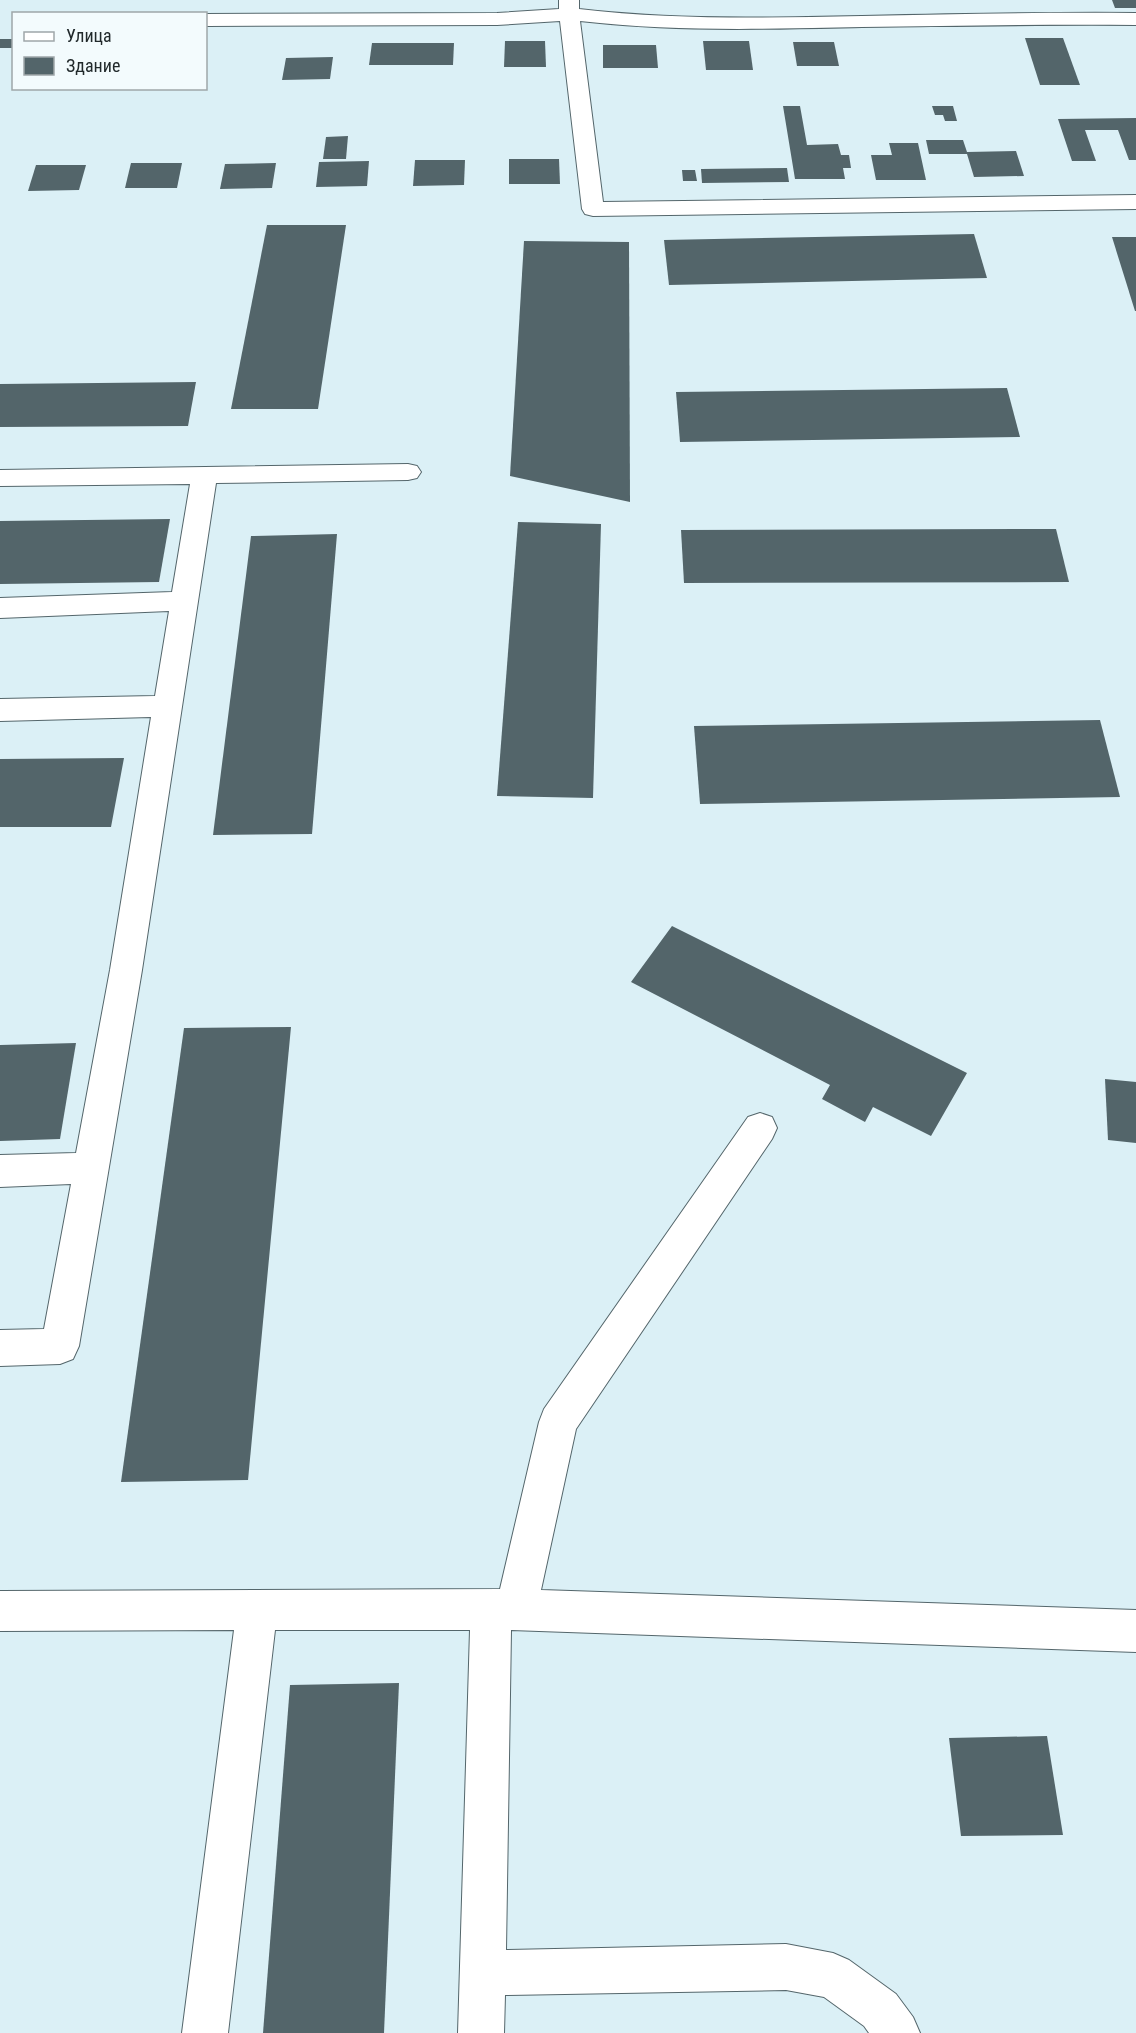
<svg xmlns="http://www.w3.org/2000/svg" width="1136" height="2033" viewBox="0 0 1136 2033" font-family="'Roboto Condensed',sans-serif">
  <rect width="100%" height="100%" fill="#dbf0f6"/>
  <g fill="#53656a">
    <path d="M1112 0H1136V8H1115Z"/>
    <path d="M1025 38H1063L1080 85H1040Z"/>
    <rect x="0" y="39" width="14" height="9"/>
    <path d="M505 41H545L546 67H504Z"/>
    <path d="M703 41H749L753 70H706Z"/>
    <path d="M793 42H834L839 66H797Z"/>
    <path d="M372 43H454L453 65H369Z"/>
    <path d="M603 45H656L658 68H603Z"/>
    <path d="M333 57 330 79 282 80 286 58Z"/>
    <path d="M783 106H800L807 145 838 144 841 155H849L851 168H843L845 179H795Z"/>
    <path d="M932 106H953L957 121H945L943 115H935Z"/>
    <path d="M1136 118V160H1129L1118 130H1085L1096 161H1072L1058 119Z"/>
    <path d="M348 136 346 159H323L326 137Z"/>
    <path d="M926 140H963L967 152 1016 151 1024 176 974 177 967 154H929Z"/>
    <path d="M889 143H918L926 180H876L871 155H892Z"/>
    <path d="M509 159H559L560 184H509Z"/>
    <path d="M415 160H465L464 185 413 186Z"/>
    <path d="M369 161 367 186 316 187 319 162Z"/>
    <path d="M131 163H182L177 188H125Z"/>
    <path d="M276 163 272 188 220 189 225 164Z"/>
    <path d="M36 165H86L79 190 28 191Z"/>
    <path d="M787 168 789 182 702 183 701 169Z"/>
    <path d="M682 170H695L697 181H683Z"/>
    <path d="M267 225H346L318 409H231Z"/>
    <path d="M974 234 987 278 669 285 664 240Z"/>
    <path d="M1112 237H1136V311H1135Z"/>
    <path d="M524 241 629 242 630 502 510 476Z"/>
    <path d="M196 382 188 426 0 427V384Z"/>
    <path d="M1007 388 1020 437 680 442 676 392Z"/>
    <path d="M170 519 159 582 0 584V521Z"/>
    <path d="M518 522 601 524 593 798 497 796Z"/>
    <path d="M1056 529 1069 582 684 583 681 530Z"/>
    <path d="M337 534 312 834 213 835 251 536Z"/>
    <path d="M1100 720 1120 797 700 804 694 726Z"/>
    <path d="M124 758 111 827H0V759Z"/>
    <path d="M672 926 967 1073 931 1136 873 1107 865 1122 822 1099 830 1085 631 982Z"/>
    <path d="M291 1027 248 1480 121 1482 184 1028Z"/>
    <path d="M76 1043 60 1139 0 1141V1045Z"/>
    <path d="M1105 1079 1136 1082V1143L1108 1140Z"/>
    <path d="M399 1683 384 2033H263L290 1685Z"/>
    <path d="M1047 1736 1063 1835 961 1836 949 1738Z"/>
  </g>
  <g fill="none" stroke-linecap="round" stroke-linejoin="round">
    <g stroke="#54666b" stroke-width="2">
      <g id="minor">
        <path d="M559 0H579V9C673 20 767 18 862 16 953 14 1045 12 1136 13V25C1045 24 954 26 862 27 768 29 674 32 580 21L603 202 1136 195V209L593 216 585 214 582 209 560 21 497 25 206 26V14L497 13 559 9Z"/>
        <path d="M408 464 417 466 421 472 417 478 408 480 216 483 142 970 79 1346 73 1359 60 1364 0 1366V1330L44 1329 71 1184 0 1187V1155L76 1153 110 970 151 717 0 721V699L155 696 169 611 0 618V598L172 592 190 484 0 486V470Z"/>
        <path d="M760 1113 772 1117 777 1128 772 1139 576 1429 541 1590 1136 1610V1652L511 1630 506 1950 786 1944 833 1953 849 1960 896 1994 913 2017 920 2033H869L864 2026 824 1997 786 1990 505 1995 504 2033H458L470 1630H275L228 2033H182L234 1630 0 1631V1591L500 1589 539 1422 544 1409 748 1117Z"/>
      </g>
    </g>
    <use href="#minor" fill="#fff" fill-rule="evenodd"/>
  </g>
  <rect x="12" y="12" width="195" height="78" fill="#f3fbfd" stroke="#9fa7a9" stroke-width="1.5"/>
  <rect x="24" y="32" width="30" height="9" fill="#ffffff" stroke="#9fa7a9" stroke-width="1.5"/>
  <text x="66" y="42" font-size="18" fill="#21292b">Улица</text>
  <rect x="24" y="57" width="30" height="18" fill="#53656a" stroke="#9fa7a9" stroke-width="1.5"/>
  <text x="66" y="72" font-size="18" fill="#21292b">Здание</text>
</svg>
